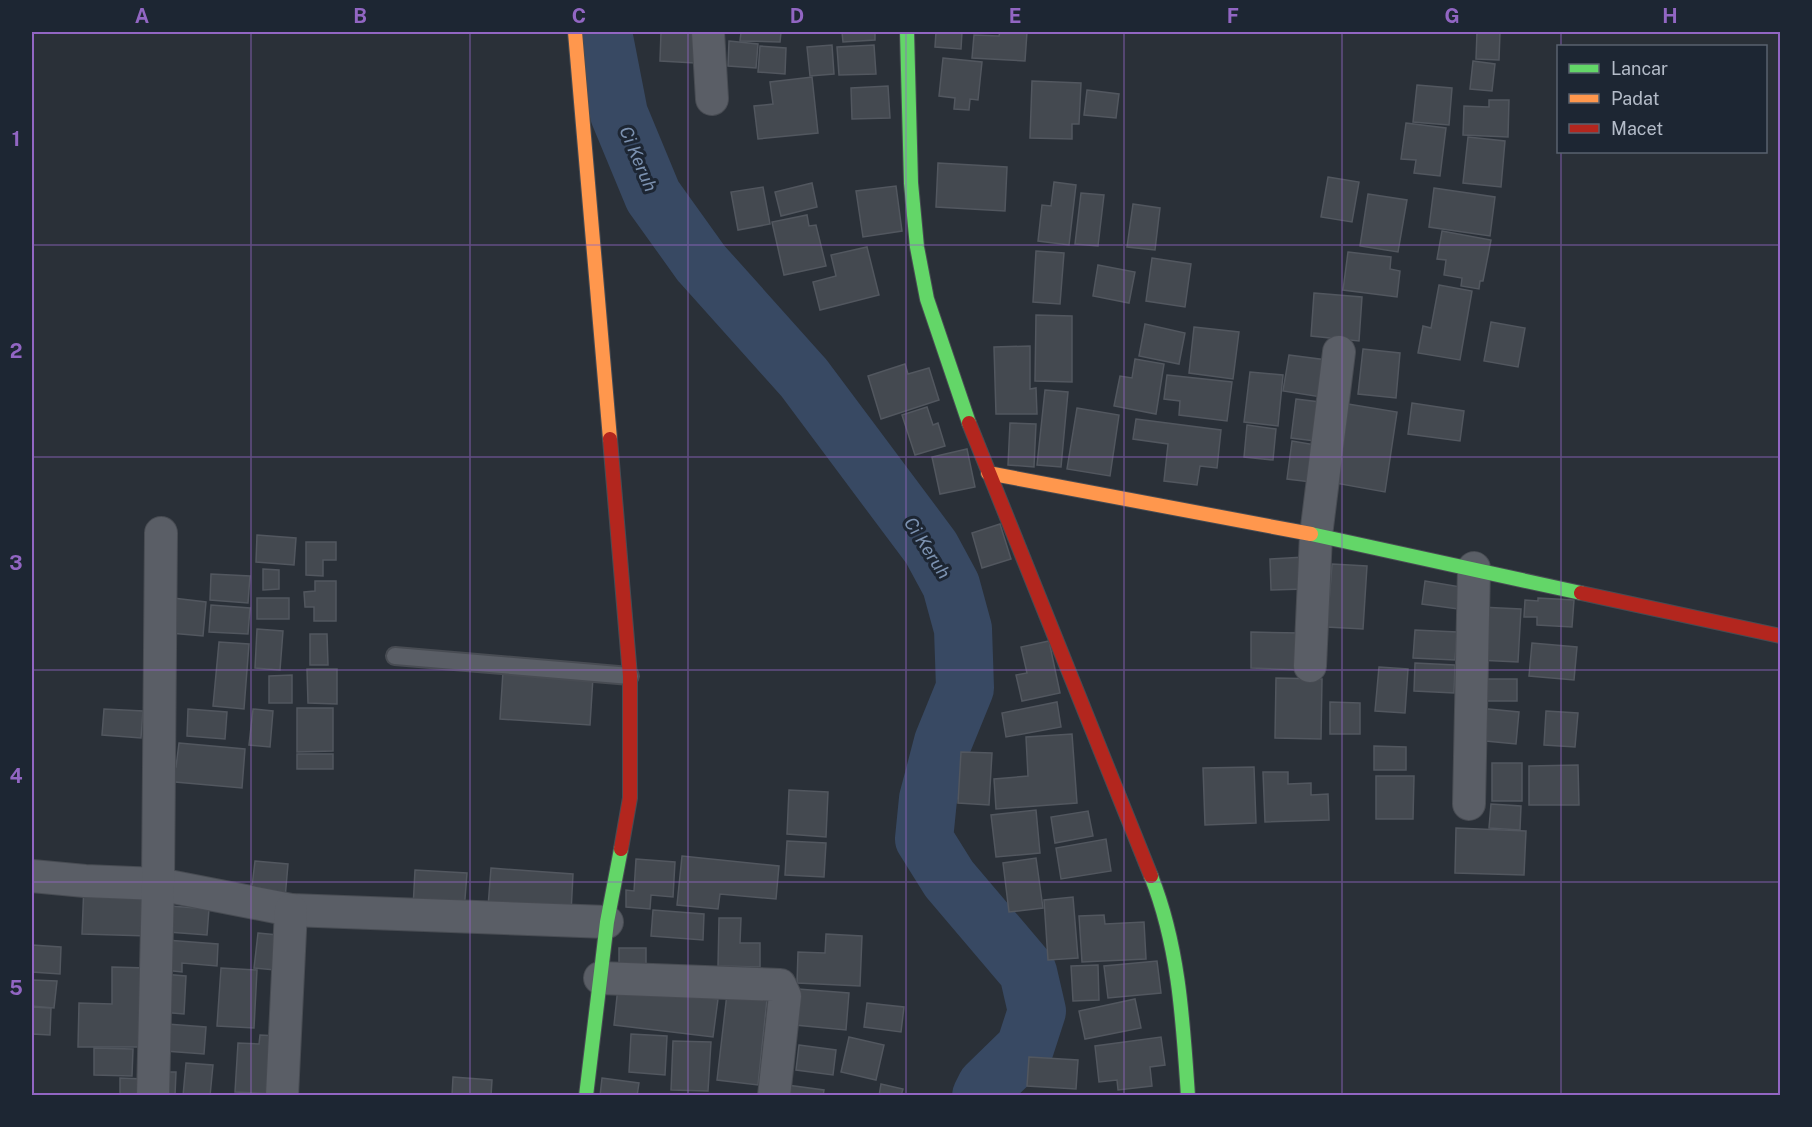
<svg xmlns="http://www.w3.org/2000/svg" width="1812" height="1127" viewBox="0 0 1812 1127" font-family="'Public Sans',sans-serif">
<rect width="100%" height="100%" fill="#2a3038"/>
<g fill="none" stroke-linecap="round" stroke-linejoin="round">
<path stroke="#384963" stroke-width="58" d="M603,32L619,114L653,196L701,263L804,378L931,548L951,585L963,629L965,688L943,742L928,799L924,839L949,879L1028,972L1037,1011L1025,1048L986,1086L981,1096"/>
</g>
<g fill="#444950" stroke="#52575f" stroke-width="1.5">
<path d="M661,32H696L695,63L660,61Z"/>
<path d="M741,32H781L780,42L740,41Z"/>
<path d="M842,32H875V40L843,42Z"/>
<path d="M936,32H962L961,49L935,47Z"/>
<path d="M1000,32H1027L1025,61L972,58L974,35L999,36Z"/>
<path d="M1477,32H1500L1499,60L1476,59Z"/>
<path d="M729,41L758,44L756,68L728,66Z"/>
<path d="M832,45L834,74L810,76L807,47Z"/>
<path d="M874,45L876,74L839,75L837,47Z"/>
<path d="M760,46L786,48L785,74L758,72Z"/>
<path d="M943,58L982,62L978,100L970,99L969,110L954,109L955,98L939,96Z"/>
<path d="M1473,61L1495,64L1492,91L1470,89Z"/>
<path d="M812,77L818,133L758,139L754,106L773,104L770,82Z"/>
<path d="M1032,81L1081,83L1079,124H1072V139L1030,138Z"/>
<path d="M1417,85L1452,88L1449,125L1413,122Z"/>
<path d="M888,86L890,118L852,119L851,88Z"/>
<path d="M1087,90L1119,94L1116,118L1084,115Z"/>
<path d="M1489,100H1509L1508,137L1463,135L1464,106L1489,107Z"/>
<path d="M1406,123L1446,128L1440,176L1414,173L1416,160L1401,159Z"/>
<path d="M1468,137L1505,141L1501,187L1463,183Z"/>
<path d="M938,163L1007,167L1005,211L936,207Z"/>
<path d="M1328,177L1359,182L1352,222L1321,217Z"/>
<path d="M1054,182L1076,185L1069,245L1038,241L1042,205L1051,206Z"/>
<path d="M812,183L817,207L781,216L775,192Z"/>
<path d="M896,186L902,231L863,237L856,191Z"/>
<path d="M763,187L770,224L738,230L731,192Z"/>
<path d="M1434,188L1495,197L1490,236L1429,227Z"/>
<path d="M1081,193L1104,195L1098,246L1075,244Z"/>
<path d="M1368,194L1407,200L1398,252L1360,246Z"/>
<path d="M1133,204L1160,208L1155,250L1127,247Z"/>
<path d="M807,215L809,226L816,225L826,266L784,275L772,222Z"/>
<path d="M1442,231L1491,240L1483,281H1480L1479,289L1461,286L1462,278L1444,275L1446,260L1437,259Z"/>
<path d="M867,247L879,295L820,310L813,282L836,276L831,255Z"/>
<path d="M1036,251L1064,253L1060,304L1033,302Z"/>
<path d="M1348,252L1391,257L1390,269L1400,271L1397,297L1343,290Z"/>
<path d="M1152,258L1191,264L1185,307L1146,301Z"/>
<path d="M1098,265L1135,272L1129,303L1093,296Z"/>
<path d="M1439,285L1472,291L1460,360L1418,353L1423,326L1431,328Z"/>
<path d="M1314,293L1362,297L1359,341L1311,336Z"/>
<path d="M1036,315L1072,316V382L1035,381Z"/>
<path d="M1491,322L1525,328L1518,367L1484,361Z"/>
<path d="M1145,324L1185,333L1179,364L1139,356Z"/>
<path d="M1194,327L1239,332L1233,379L1189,373Z"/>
<path d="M1030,346V389L1036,388L1037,414H996L994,347Z"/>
<path d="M1363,349L1400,353L1396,398L1358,394Z"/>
<path d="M1289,355L1327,360L1321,397L1283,391Z"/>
<path d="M1135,359L1164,364L1156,414L1114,406L1120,376L1132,378Z"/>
<path d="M905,364L908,374L929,368L939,400L881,419L868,376Z"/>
<path d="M1250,372L1283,375L1278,426L1244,422Z"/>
<path d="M1167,375L1232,382L1227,421L1179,415L1180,401L1164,399Z"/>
<path d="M1045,390L1068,392L1061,467L1037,465Z"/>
<path d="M1296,399L1320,402L1315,441L1291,438Z"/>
<path d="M1412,403L1464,411L1460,441L1408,434Z"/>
<path d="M1348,404L1397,412L1385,492L1335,483Z"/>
<path d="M927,407L933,425L938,423L945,446L915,455L902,415Z"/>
<path d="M1077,408L1119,415L1110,476L1067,469Z"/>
<path d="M1136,419L1221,430L1217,468L1200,466L1197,485L1164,481L1168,444L1133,439Z"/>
<path d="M1010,423L1036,424L1034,467L1008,465Z"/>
<path d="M1247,425L1276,429L1273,460L1244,457Z"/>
<path d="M1292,441L1316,445L1311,482L1287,479Z"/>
<path d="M967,449L975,487L940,494L932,457Z"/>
<path d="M1000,524L1011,559L982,568L972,533Z"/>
<path d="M257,535L296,538L294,565L256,562Z"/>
<path d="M306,542H336V560H323V576L306,575Z"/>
<path d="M1304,557L1305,589L1271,590L1270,559Z"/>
<path d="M1332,564L1367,566L1363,629L1327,627Z"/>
<path d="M263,569L279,570V589L263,590Z"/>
<path d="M211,574L250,576L248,603L210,600Z"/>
<path d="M315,581H336V621H314V607H305L304,592L315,591Z"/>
<path d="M1425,581L1461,587L1458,609L1422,604Z"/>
<path d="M173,598L206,602L203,636L170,633Z"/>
<rect x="257" y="598" width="32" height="21"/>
<path d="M1538,598L1574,600L1572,627L1537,625V617H1524L1525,600L1538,601Z"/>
<path d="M211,605L250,608L248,634L209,632Z"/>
<path d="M1480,607L1521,609L1518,662L1477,660Z"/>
<path d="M257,629L283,631L280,670L255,668Z"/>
<path d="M1415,630L1457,632L1455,660L1413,658Z"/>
<path d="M1251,632L1300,633V670L1251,668Z"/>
<path d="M310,634H327L328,665H310Z"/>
<path d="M1049,641L1060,693L1022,701L1016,675L1027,673L1021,647Z"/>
<path d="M219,642L249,644L244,709L213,706Z"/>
<path d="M1532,643L1577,647L1574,680L1529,676Z"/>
<path d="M1415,663L1455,665L1454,693L1414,691Z"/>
<path d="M1379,667L1408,669L1405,713L1375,711Z"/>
<path d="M307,669H337V704L308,703Z"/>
<path d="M503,671L593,677L590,725L500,719Z"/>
<path d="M292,675V703H269V676Z"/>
<path d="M1276,678L1322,679L1321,739L1275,738Z"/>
<rect x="1480" y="679" width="37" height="22"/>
<path d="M1057,702L1061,727L1006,737L1002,713Z"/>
<path d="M1330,702L1360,703V734H1330Z"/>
<path d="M297,708H333V751L297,752Z"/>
<path d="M1478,708L1519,712L1516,744L1475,740Z"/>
<path d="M104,709L143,711L141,738L102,735Z"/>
<path d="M188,709L227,712L225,739L187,736Z"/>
<path d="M253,709L273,711L270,747L249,745Z"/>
<path d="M1546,711L1578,713L1575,747L1544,745Z"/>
<path d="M1072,734L1077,803L996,809L994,779L1028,776L1026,737Z"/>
<path d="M179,743L245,749L242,788L164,781L165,766L176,767Z"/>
<path d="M1374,746L1406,747V770H1374Z"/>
<path d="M961,752L992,753L989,805L958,803Z"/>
<rect x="297" y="754" width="36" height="15"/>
<rect x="1492" y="763" width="30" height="38"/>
<path d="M1578,765L1579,805H1529V766Z"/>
<path d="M1254,767L1256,823L1205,825L1203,768Z"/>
<path d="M1263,772H1288V784L1311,783V795L1328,794L1329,820L1265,822Z"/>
<path d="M1376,776H1414L1413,819H1376Z"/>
<path d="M789,790L828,792L826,837L787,834Z"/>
<path d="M1491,804L1521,806L1520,830L1489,828Z"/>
<path d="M1036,810L1040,853L996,857L991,815Z"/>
<path d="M1088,811L1093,836L1055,843L1051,817Z"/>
<path d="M1456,828L1526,831L1524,875L1455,873Z"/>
<path d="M1106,839L1111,871L1061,879L1056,848Z"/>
<path d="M787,841L826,843L824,877L785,875Z"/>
<path d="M682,856L779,866L776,899L720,894L718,909L677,905Z"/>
<path d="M1036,858L1043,908L1009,912L1003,863Z"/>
<path d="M636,859L675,862L673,897L651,895L650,909L626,907V890L634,891Z"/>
<path d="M255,861L288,864L285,899L251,895Z"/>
<path d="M491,868L573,874L571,913L488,907Z"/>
<path d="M415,870L467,873L464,912L413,908Z"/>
<path d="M84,884L150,886L148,936L82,934Z"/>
<path d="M1073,897L1078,958L1048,960L1044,900Z"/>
<path d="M170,906L209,909L207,935L168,932Z"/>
<path d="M653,910L704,914L703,940L651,936Z"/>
<path d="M1104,915L1105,924L1144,922L1146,959L1082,962L1079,916Z"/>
<path d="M719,918H741L740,943H760V967L718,966Z"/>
<path d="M258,933L278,935L275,970L254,968Z"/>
<path d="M826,934L862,936L860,986L797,983L798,952L825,953Z"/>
<path d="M166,940L218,944L217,966L182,963V972L164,970Z"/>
<path d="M32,945L61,947L60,974L32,972Z"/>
<rect x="619" y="948" width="27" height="25"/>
<path d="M1157,961L1161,993L1108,998L1104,966Z"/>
<path d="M1098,965L1099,1000L1073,1001L1071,966Z"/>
<path d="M112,967L148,968L147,1047H78L79,1003L112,1004Z"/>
<path d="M221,968L257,970L254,1028L217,1026Z"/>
<path d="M162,974L186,976L184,1014L160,1012Z"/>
<path d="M32,980L57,981L54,1008L32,1006Z"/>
<path d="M728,985L768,990L758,1085L717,1080Z"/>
<path d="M618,987L718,999L713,1037L614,1025Z"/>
<path d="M798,989L849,993L846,1030L795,1025Z"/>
<path d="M1135,999L1141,1028L1085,1039L1079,1011Z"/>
<path d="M867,1003L904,1007L901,1032L864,1027Z"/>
<path d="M32,1007L51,1008L50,1035L32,1034Z"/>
<path d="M167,1024L206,1027L204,1054L165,1051Z"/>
<path d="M631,1034L667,1036L665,1075L629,1072Z"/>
<path d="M260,1035L277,1036L274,1094L235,1092L238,1043L259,1044Z"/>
<path d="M849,1037L884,1045L876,1080L841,1072Z"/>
<path d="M1161,1037L1165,1065L1150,1067L1152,1086L1118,1090L1117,1080L1099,1082L1095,1046Z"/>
<path d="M673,1041L711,1042L708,1091L671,1090Z"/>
<path d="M799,1045L836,1050L833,1075L796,1070Z"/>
<path d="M94,1048L133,1049L132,1076L94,1075Z"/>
<path d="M1029,1057L1078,1060L1076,1089L1027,1086Z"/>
<path d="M186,1063L213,1065L210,1096H183Z"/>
<path d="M156,1072H176L175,1096L156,1095Z"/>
<path d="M453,1077L492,1080L491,1096H452Z"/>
<path d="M120,1078L143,1079L142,1096H120Z"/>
<path d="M602,1078L639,1083L637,1096H600Z"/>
<path d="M881,1084L903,1089L901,1096H879Z"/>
<path d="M787,1085L824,1090L823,1096H785Z"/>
</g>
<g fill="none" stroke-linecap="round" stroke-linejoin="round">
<g stroke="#484c53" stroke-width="20">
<path id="lane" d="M395,656L630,676"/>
</g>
<g stroke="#484c53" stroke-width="34">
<g id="street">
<path d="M708,32L712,99"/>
<path d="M1310,666L1316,535L1339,352"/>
<path d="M1469,804L1474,568"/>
<path d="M32,876L85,881L158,884L291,910L607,922"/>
<path d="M600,978L780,985L785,996L774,1096"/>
<path d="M153,1096L158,884L161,533"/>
<path d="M282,1096L291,910"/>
</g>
</g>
<g stroke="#484c53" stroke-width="16">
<g id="fast">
<path d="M907,32L911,183L917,247L927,299L969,423"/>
<path d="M1311,534L1581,593"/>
<path d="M1151,876C1179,946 1183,1022 1188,1096"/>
<path d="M586,1096L607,922L621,849"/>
</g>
</g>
<g stroke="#484c53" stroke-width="16">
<g id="slow">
<path d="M575,32L610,439"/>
<path d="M988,473L1311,534"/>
</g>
</g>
<g stroke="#484c53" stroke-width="16">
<g id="jam">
<path d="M969,423L1151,876"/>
<path d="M610,439L630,676V798L621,849"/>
<path d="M1581,593L1780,636"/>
</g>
</g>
<use href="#lane" stroke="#5a5e66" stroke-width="16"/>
<use href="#street" stroke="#5a5e66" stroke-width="32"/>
<use href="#fast" stroke="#63d668" stroke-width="14"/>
<use href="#slow" stroke="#ff974d" stroke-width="14"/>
<use href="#jam" stroke="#b3261e" stroke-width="14"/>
</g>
<path fill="none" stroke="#9266c3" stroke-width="1.5" stroke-opacity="0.55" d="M251,32V1096M470,32V1096M688,32V1096M906,32V1096M1124,32V1096M1342,32V1096M1561,32V46M1561,152V1096M32,245H1780M32,457H1780M32,670H1780M32,882H1780"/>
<g text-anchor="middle" stroke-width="6" stroke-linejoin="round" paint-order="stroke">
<g font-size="18" font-style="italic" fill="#7c92b1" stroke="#1d2633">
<text transform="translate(638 159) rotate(67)" y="6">Ci Keruh</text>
<text transform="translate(927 548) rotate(57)" y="6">Ci Keruh</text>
</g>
</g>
<rect width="1812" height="1127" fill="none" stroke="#1d2633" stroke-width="66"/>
<rect x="1557" y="45" width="210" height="108" fill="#1d2633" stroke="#59626f" stroke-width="1.5"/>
<rect x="1569" y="64" width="30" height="9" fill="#63d668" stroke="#59626f" stroke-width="1.5"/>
<text x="1611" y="75" font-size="18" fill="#b4bcc9">Lancar</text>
<rect x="1569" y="94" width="30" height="9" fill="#ff974d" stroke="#59626f" stroke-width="1.5"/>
<text x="1611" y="105" font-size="18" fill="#b4bcc9">Padat</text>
<rect x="1569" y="124" width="30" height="9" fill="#b3261e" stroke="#59626f" stroke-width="1.5"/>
<text x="1611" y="135" font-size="18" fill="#b4bcc9">Macet</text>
<rect x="33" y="33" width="1746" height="1061" fill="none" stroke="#9266c3" stroke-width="2"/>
<g font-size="20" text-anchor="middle" font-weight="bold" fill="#9266c3">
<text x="142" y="23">A</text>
<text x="360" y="23">B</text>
<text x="579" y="23">C</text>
<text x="797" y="23">D</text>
<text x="1015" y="23">E</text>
<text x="1233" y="23">F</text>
<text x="1452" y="23">G</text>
<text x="1670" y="23">H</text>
<text x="16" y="146">1</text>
<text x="16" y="358">2</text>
<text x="16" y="570">3</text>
<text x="16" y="783">4</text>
<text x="16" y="995">5</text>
</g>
</svg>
